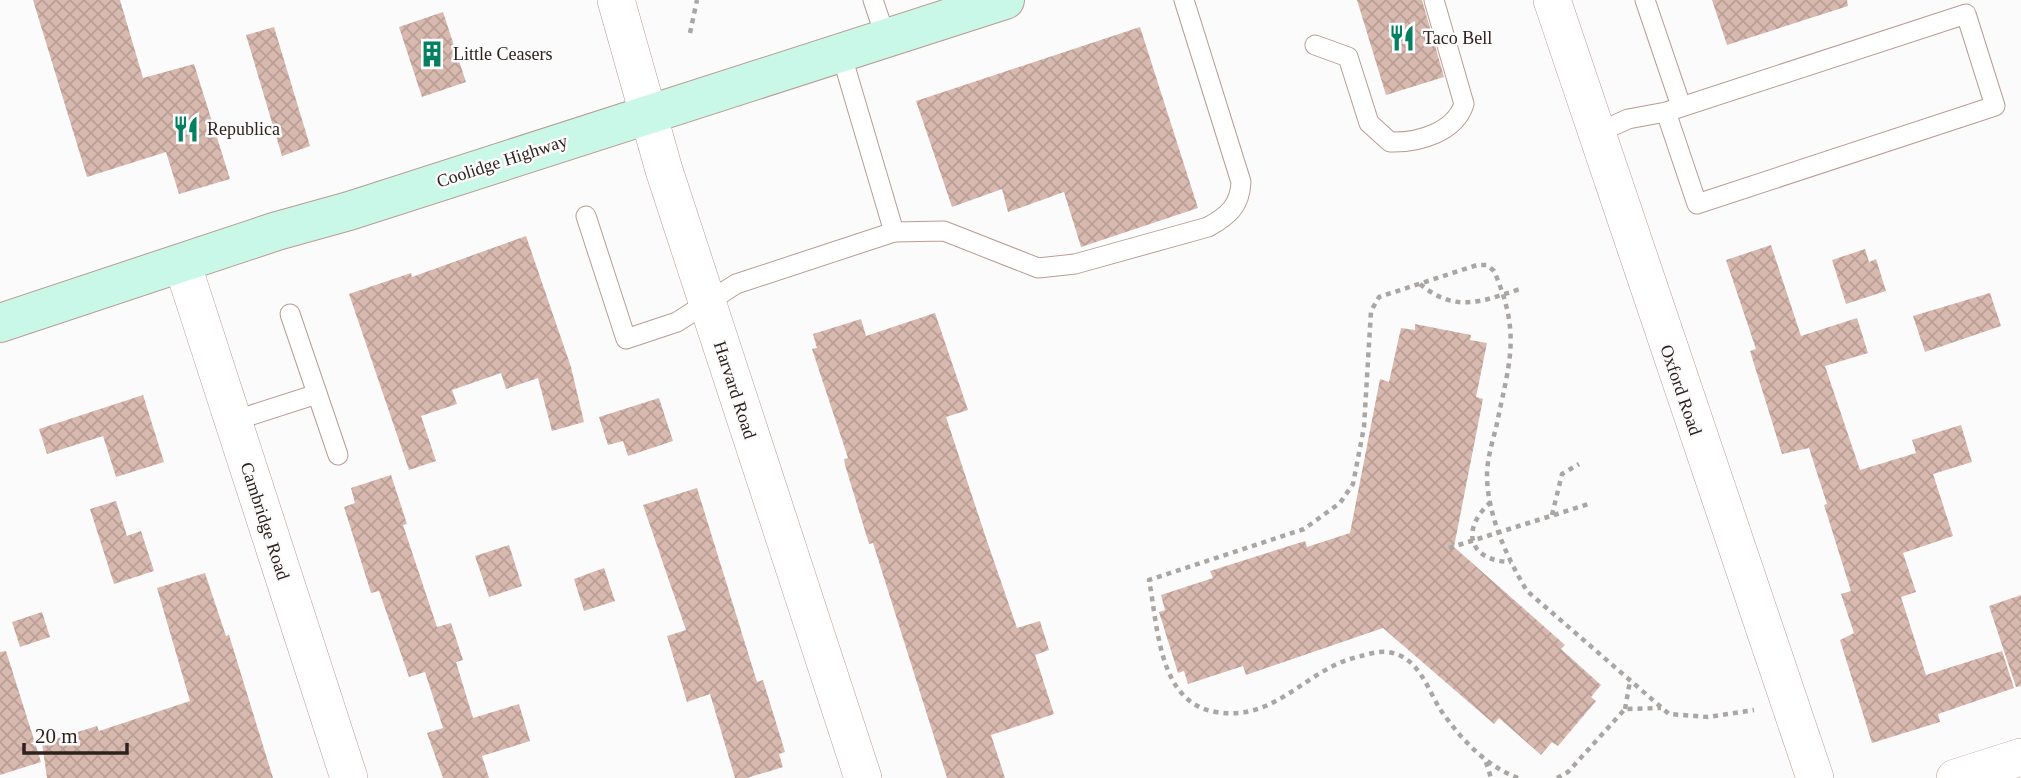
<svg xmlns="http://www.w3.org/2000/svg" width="2021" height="778" viewBox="0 0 2021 778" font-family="'Times New Roman',serif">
<defs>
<pattern id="building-cross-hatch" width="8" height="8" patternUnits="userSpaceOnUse" patternTransform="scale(1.75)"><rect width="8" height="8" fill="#d8b9b0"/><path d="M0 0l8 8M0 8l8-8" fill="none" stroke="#ba9f97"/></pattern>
</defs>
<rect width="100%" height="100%" fill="#fbfbfb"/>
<g fill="url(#building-cross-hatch)">
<path d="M33,0H120L143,78L194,64L230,179L179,194L166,152L87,177Z"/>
<path d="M1357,0H1422L1444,77L1386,95Z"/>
<path d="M1712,0H1847L1848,6L1727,45Z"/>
<path d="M443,12L466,82L422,97L399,27Z"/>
<path d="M274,27L310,146L282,156L246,35Z"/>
<path d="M1140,27L1198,208L1081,247L1064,192L1008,212L1002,189L952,207L916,101Z"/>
<path d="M526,236L571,367L584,422L552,431L538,378L506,389L501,373L452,390L457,404L421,416L436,461L409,470L349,294L411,273L412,277Z"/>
<path d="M1771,245L1801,336L1857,318L1868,353L1825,366L1860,470L1916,453L1912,440L1961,425L1972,462L1933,474L1953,536L1903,553L1916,592L1901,597L1926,675L2002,651L2014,688L1938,714L1940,722L1872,743L1840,640L1854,633L1841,594L1851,591L1824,505L1827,504L1809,448L1782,454L1750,351L1756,349L1726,260Z"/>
<path d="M1865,249L1869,262L1876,259L1886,291L1846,304L1832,260Z"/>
<path d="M1990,293L2001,326L1925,352L1913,316Z"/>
<path d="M935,313L968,410L946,417L986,538L1017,628L1040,621L1049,650L1035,655L1054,714L991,735L1005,778H947L873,543L869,544L845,465L844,459L848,458L812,349L817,348L813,334L861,319L866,336Z"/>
<path d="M1415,324L1471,335L1470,340L1487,343L1476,397L1483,399L1454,547L1565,645L1561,649L1601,685L1591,697L1596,701L1558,746L1552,742L1541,755L1499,718L1494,724L1383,628L1246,675L1243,666L1188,684L1184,671L1178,673L1159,612L1165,610L1161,595L1213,578L1210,571L1305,541L1307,547L1350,533L1380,379L1389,382L1401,328L1415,330Z"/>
<path d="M143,395L164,462L116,477L103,436L47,454L39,429Z"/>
<path d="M659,398L673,441L628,456L623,441L608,445L599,417Z"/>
<path d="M391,475L407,524L403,525L437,627L451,623L463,660L456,662L473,718L519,704L530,741L482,756L489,778H443L427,733L443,728L425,672L409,677L379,591L371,593L344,507L355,503L351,488Z"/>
<path d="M697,488L757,682L763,680L785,752L779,754L783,767L747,778H735L710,694L687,702L667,636L686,630L643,505Z"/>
<path d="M116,501L127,536L141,531L154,571L114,584L90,509Z"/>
<path d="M509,545L522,586L489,597L475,556Z"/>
<path d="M604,568L615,601L584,611L574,579Z"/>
<path d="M205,573L226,636L229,635L273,778H47L42,743L97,726L99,731L190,701L157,588Z"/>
<path d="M2021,595V686L2016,687L1989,606Z"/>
<path d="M42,612L50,637L20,647L12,622Z"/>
<path d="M6,651L41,762L0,775V652Z"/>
</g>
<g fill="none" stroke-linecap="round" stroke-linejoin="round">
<g stroke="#ba9c93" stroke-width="21">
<g id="service">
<path d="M873,0L886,38"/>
<path d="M1645,0L1681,106"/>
<path d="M1315,45L1348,57L1369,123L1390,142C1419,143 1455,132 1464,104L1434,0"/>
<path d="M1595,134L1628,119L1666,112L1966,14L1995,106L1697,204L1666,112"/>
<path d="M586,216L626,339L677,322L736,284L894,232L841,53"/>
<path d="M894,232L944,231L1038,268L1075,264L1208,227C1228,216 1240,206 1241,182L1184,0"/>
<path d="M290,314L338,455"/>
<path d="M233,421L317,394"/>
</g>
</g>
<g stroke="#ba9c93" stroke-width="38">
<g id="minor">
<path d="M616,0L664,170L863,778"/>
<path d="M1552,0L1815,778"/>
<path d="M182,263L349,778"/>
<path d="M1955,778L2021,757"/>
</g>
</g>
<g stroke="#ba9c93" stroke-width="40">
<path id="secondary" d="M0,323L277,231L349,211L1005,0"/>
</g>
<g stroke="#aaa6a4" stroke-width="4.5" stroke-dasharray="5 5" stroke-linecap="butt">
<path d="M690,33L697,0"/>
<path d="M1420,284C1455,313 1480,302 1520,289"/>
<path d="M1491,502C1460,529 1468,561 1511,562"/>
<path d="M1552,515L1562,474L1579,464"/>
<path d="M1449,548L1592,503"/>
<path d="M1625,709L1630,681"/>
<path d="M1486,762L1491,778"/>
<path d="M1518,778C1486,766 1462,740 1442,712C1427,690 1420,656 1387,652C1379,651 1368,654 1361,656C1305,668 1278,722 1216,712C1158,703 1158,626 1149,580L1304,529L1340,503L1353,484L1364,427L1371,311L1379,297L1477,265H1487L1494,271C1522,335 1509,363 1496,428C1492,443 1487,460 1487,475C1487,514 1507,558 1527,591L1669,714L1708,717L1754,710"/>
<path d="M1557,778L1568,772L1625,709L1661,708"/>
</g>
<use href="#service" stroke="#fff" stroke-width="19"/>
<use href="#minor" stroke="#fff" stroke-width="37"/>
<use href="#secondary" stroke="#c9f7e8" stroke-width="38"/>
</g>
<defs>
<g id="restaurant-bare" transform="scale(2.1)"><path d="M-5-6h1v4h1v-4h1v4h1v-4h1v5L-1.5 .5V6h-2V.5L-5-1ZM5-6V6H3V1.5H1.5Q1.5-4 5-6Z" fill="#048060" stroke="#fbfbfb" stroke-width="2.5" paint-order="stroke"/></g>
<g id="building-bare" transform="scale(2.1)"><path d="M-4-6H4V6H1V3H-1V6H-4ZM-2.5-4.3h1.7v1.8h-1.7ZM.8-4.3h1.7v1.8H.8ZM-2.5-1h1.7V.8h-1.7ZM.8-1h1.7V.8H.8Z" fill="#048060" stroke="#fbfbfb" stroke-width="2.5" paint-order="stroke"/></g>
</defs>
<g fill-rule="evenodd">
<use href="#restaurant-bare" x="1402" y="38"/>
<use href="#building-bare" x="432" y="54"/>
<use href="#restaurant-bare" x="186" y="129"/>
</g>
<g text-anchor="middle" stroke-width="5" stroke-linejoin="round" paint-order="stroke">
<g font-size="18" fill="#2e221f" stroke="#fbfbfb" text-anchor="start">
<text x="1423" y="44">Taco Bell</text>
<text x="453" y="60">Little Ceasers</text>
<text x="207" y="135">Republica</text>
</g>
<g font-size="18" fill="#2e221f" stroke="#fbfbfb">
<text transform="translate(502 161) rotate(-18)" y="6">Coolidge Highway</text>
<text transform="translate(735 390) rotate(72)" y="6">Harvard Road</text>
<text transform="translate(1681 390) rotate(71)" y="6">Oxford Road</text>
<text transform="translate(265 521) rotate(72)" y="6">Cambridge Road</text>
</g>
</g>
<path d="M24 743v10h103v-10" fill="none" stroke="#2e221f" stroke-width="3.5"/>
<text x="35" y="743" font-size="21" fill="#2e221f" stroke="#fbfbfb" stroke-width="5" paint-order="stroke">20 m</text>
</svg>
